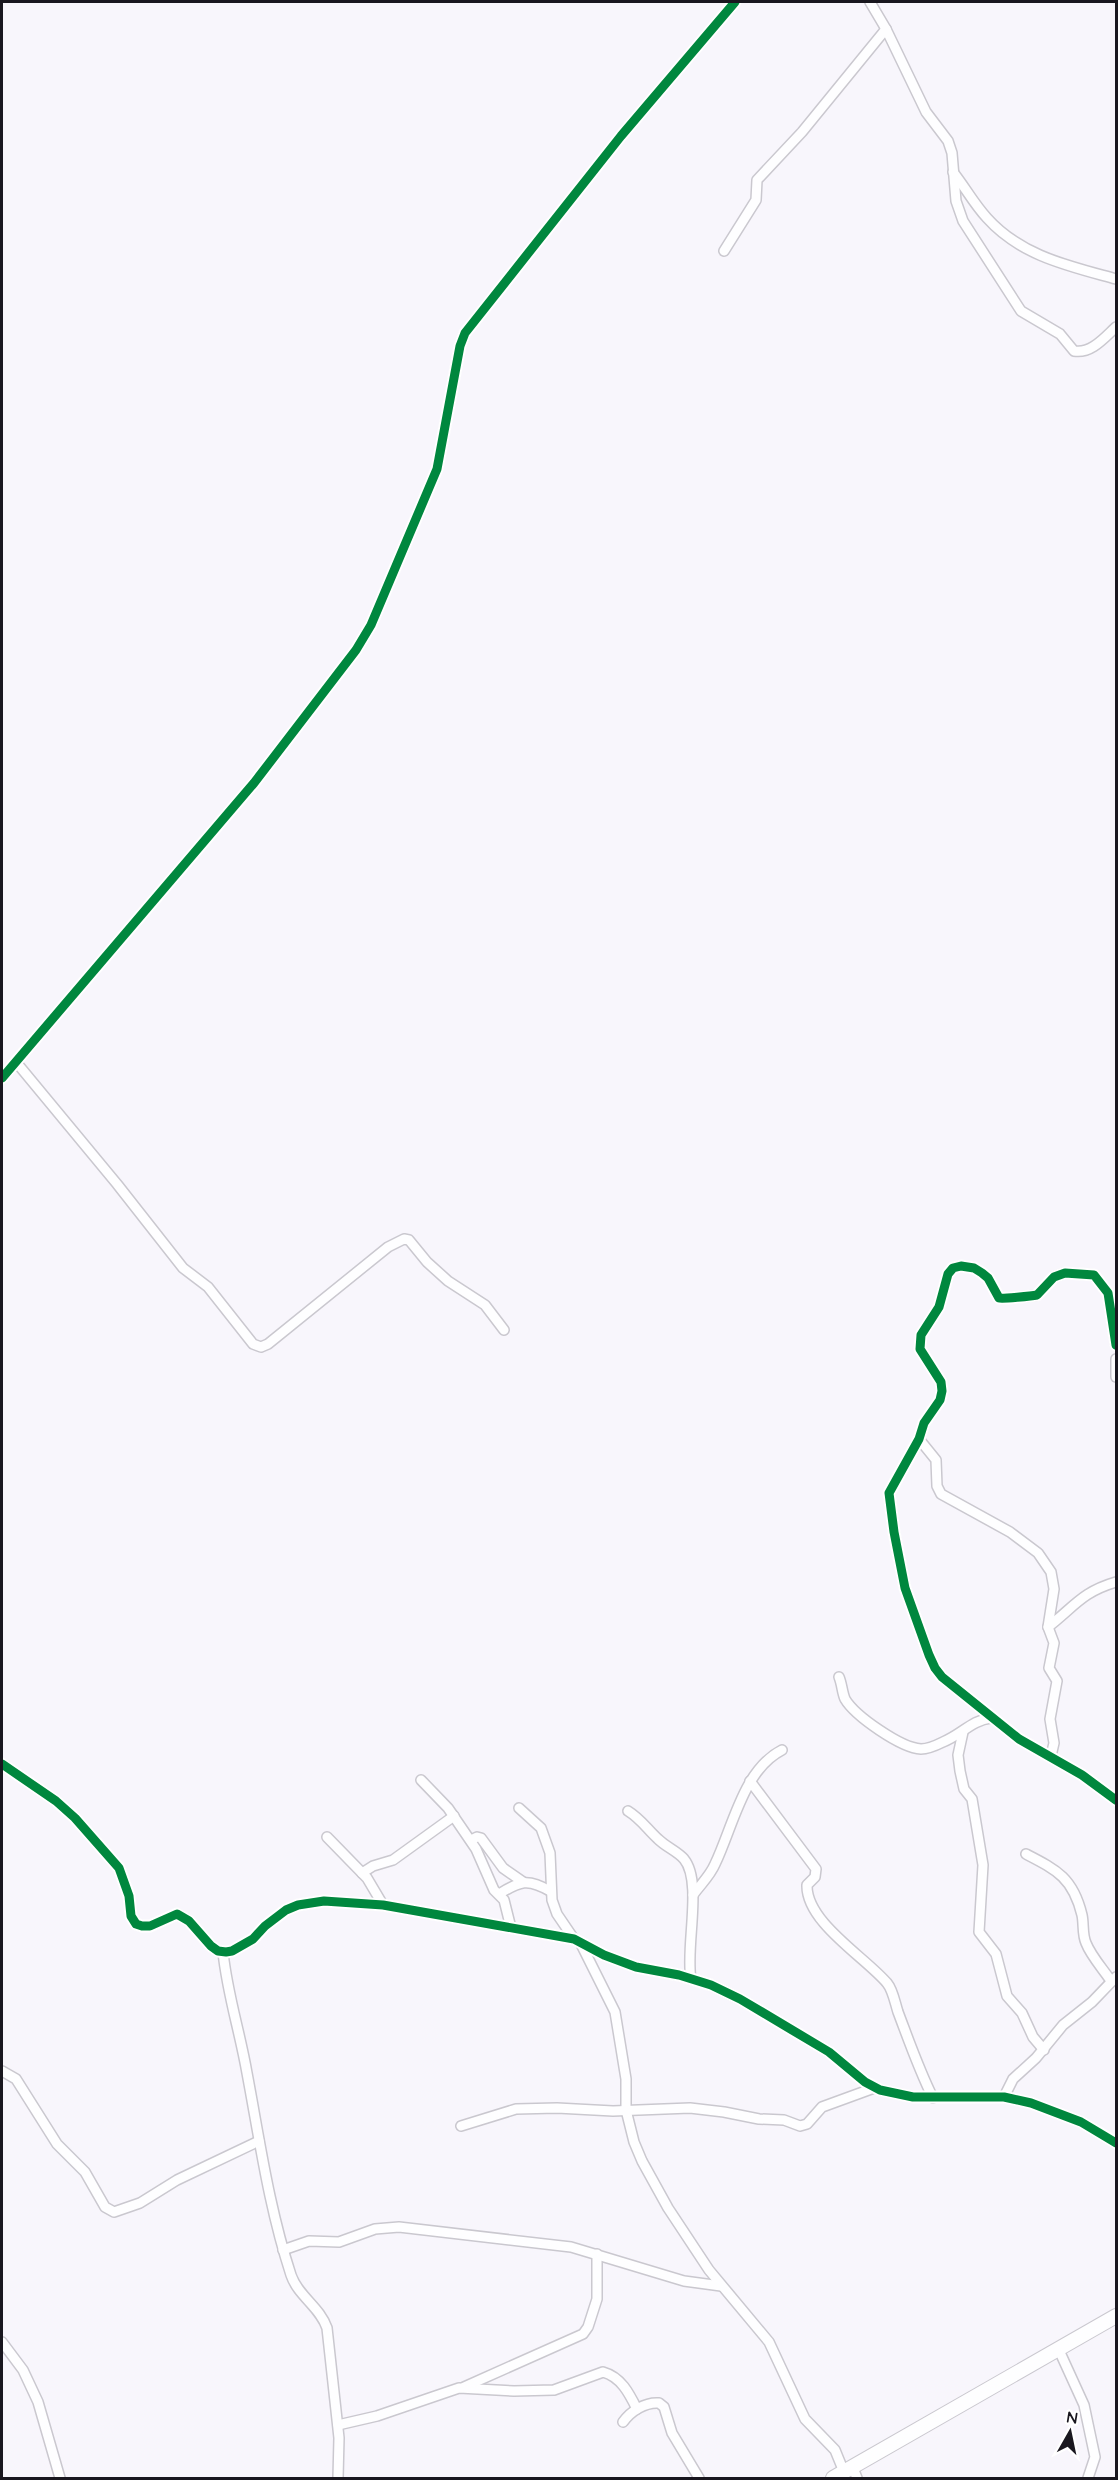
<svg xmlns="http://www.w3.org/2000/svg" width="1118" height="2480" viewBox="0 0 1118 2480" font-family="Quicksand,sans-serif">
<rect width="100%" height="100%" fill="#f8f6fc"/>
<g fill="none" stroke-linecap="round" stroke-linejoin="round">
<g stroke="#cac8cf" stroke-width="12">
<g id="street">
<path d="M870,2L886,29L926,112L948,141L952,153L956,201L963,221L1021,311L1060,334L1074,351C1091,354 1104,338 1116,327"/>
<path d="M953,172C965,187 974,204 987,218C1021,256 1069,266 1116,279"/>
<path d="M724,251L756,200L757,180L802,132L886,29"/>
<path d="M16,1062L117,1184L183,1268L208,1287L253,1344L261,1347L268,1344L388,1247L404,1239L409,1240L427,1262L448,1281L485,1305L504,1330"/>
<path d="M2,1078L254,783L356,650L371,625L437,469L460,346L465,333L621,136L735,2"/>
<path d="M1116,1345L1108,1293L1094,1275L1065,1273L1054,1277L1037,1295C1032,1296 1002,1299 999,1298L988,1278L982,1273L974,1268L961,1266L953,1268L948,1274L939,1307L921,1335L920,1349L941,1382L942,1391L940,1400L924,1423L919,1439L889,1493L894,1532L905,1588L929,1655L935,1668L942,1677L1019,1739L1082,1775L1116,1800"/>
<path d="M1116,1359V1377"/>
<path d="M919,1439L936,1460L937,1486L941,1494L1010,1532L1038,1553L1051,1572L1054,1589L1048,1627L1054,1643L1049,1668L1057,1681L1050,1719L1054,1743L1051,1756"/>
<path d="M1048,1627C1075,1606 1082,1592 1116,1582"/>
<path d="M839,1677C842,1684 842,1692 845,1699C855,1716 901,1748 921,1749C928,1749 937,1745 943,1742C961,1735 972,1720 991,1718"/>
<path d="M963,1732L958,1755L960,1771L964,1789L972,1799L983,1865L979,1932L996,1954L1007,1996L1022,2013L1033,2037L1044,2050"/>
<path d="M2,1764L56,1801L75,1818L119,1868L129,1896L131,1916L136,1924L142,1926H150L177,1914L189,1921L211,1946L218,1951L226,1952L232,1951L253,1939L265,1926L286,1910L298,1905L324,1901L383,1905L574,1939L604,1955L636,1967L679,1975L711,1985L740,1999L829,2052L865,2082L880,2090L913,2097H1004L1031,2103L1081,2122L1116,2143"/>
<path d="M421,1780L448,1808L476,1849L494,1890L504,1900L511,1928"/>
<path d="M750,1781L816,1869L815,1877L807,1885C806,1922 865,1957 887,1983C893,1990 895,2003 898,2012C909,2041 919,2070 933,2098"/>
<path d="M519,1808L541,1828L550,1853L552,1900L557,1914L574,1939"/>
<path d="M628,1811C641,1819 647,1829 658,1839C666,1847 677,1851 684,1859C703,1882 685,1948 691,1979"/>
<path d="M327,1837L367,1878L383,1905"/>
<path d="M471,1840L477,1837L481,1838L503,1868L523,1882"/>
<path d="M1026,1854C1057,1870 1073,1878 1082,1915C1084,1924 1082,1934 1086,1943C1091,1956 1103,1969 1111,1981"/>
<path d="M362,1873L373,1866L393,1860L454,1816"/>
<path d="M499,1894C520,1881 528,1878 550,1891"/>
<path d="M693,1895C700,1885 710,1876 715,1864C733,1827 743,1770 782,1750"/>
<path d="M581,1944L615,2012L626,2079V2110L634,2142L642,2161L668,2208L709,2270L769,2342L805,2419L835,2450L844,2472"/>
<path d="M223,1952C227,1993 240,2032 247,2073C260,2142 269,2208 291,2275C298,2296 320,2307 327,2328L339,2438L338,2478"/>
<path d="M2,2071L16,2079L57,2144L85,2172L105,2207L114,2212L140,2203L177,2180L259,2141"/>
<path d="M1004,2097L1013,2079L1036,2058L1063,2025L1092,2002L1116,1977"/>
<path d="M461,2126L516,2109L557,2108L613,2111L690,2108L724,2112L759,2119L784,2120L800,2126L807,2124L822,2107L874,2088"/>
<path d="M283,2250L309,2241L339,2242L375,2229L399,2227L571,2247L684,2281L721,2286"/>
<path d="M2,2342L23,2370L38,2402L60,2478"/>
<path d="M1058,2348L1084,2405L1095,2457L1088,2478"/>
<path d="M464,2387L583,2334L588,2327L597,2299V2254"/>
<path d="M623,2422C631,2411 645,2402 659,2403L664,2407L672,2433L699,2478"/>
<path d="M338,2425L377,2416L459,2388L514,2391L554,2390L603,2372C621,2377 629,2393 637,2409"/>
<path d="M853,2468L857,2478"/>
</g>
</g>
<g stroke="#cac8cf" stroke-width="16">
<path id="secondary" d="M833,2478L1116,2316"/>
</g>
<use href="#street" stroke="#fefeff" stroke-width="9"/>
<use href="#secondary" stroke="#fefeff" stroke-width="14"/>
<g stroke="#fff" stroke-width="13">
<g id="cycleway">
<path d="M2,1078L254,783L356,650L371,625L437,469L460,346L465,333L621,136L735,2"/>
<path d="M1116,1345L1108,1293L1094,1275L1065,1273L1054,1277L1037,1295C1032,1296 1002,1299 999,1298L988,1278L982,1273L974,1268L961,1266L953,1268L948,1274L939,1307L921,1335L920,1349L941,1382L942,1391L940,1400L924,1423L919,1439L889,1493L894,1532L905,1588L929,1655L935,1668L942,1677L1019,1739L1082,1775L1116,1800"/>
<path d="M2,1764L56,1801L75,1818L119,1868L129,1896L131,1916L136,1924L142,1926H150L177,1914L189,1921L211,1946L218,1951L226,1952L232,1951L253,1939L265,1926L286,1910L298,1905L324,1901L383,1905L574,1939L604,1955L636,1967L679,1975L711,1985L740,1999L829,2052L865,2082L880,2090L913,2097H1004L1031,2103L1081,2122L1116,2143"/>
</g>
</g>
<use href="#cycleway" stroke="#00873e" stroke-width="9"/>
</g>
<rect width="1118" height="2480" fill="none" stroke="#19171f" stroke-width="6"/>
<g transform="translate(1070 2432) rotate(9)" stroke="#ffffff" stroke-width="4.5" paint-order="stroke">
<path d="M0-4.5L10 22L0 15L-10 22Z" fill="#19171f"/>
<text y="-9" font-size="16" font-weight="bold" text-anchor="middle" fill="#19171f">N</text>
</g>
</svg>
